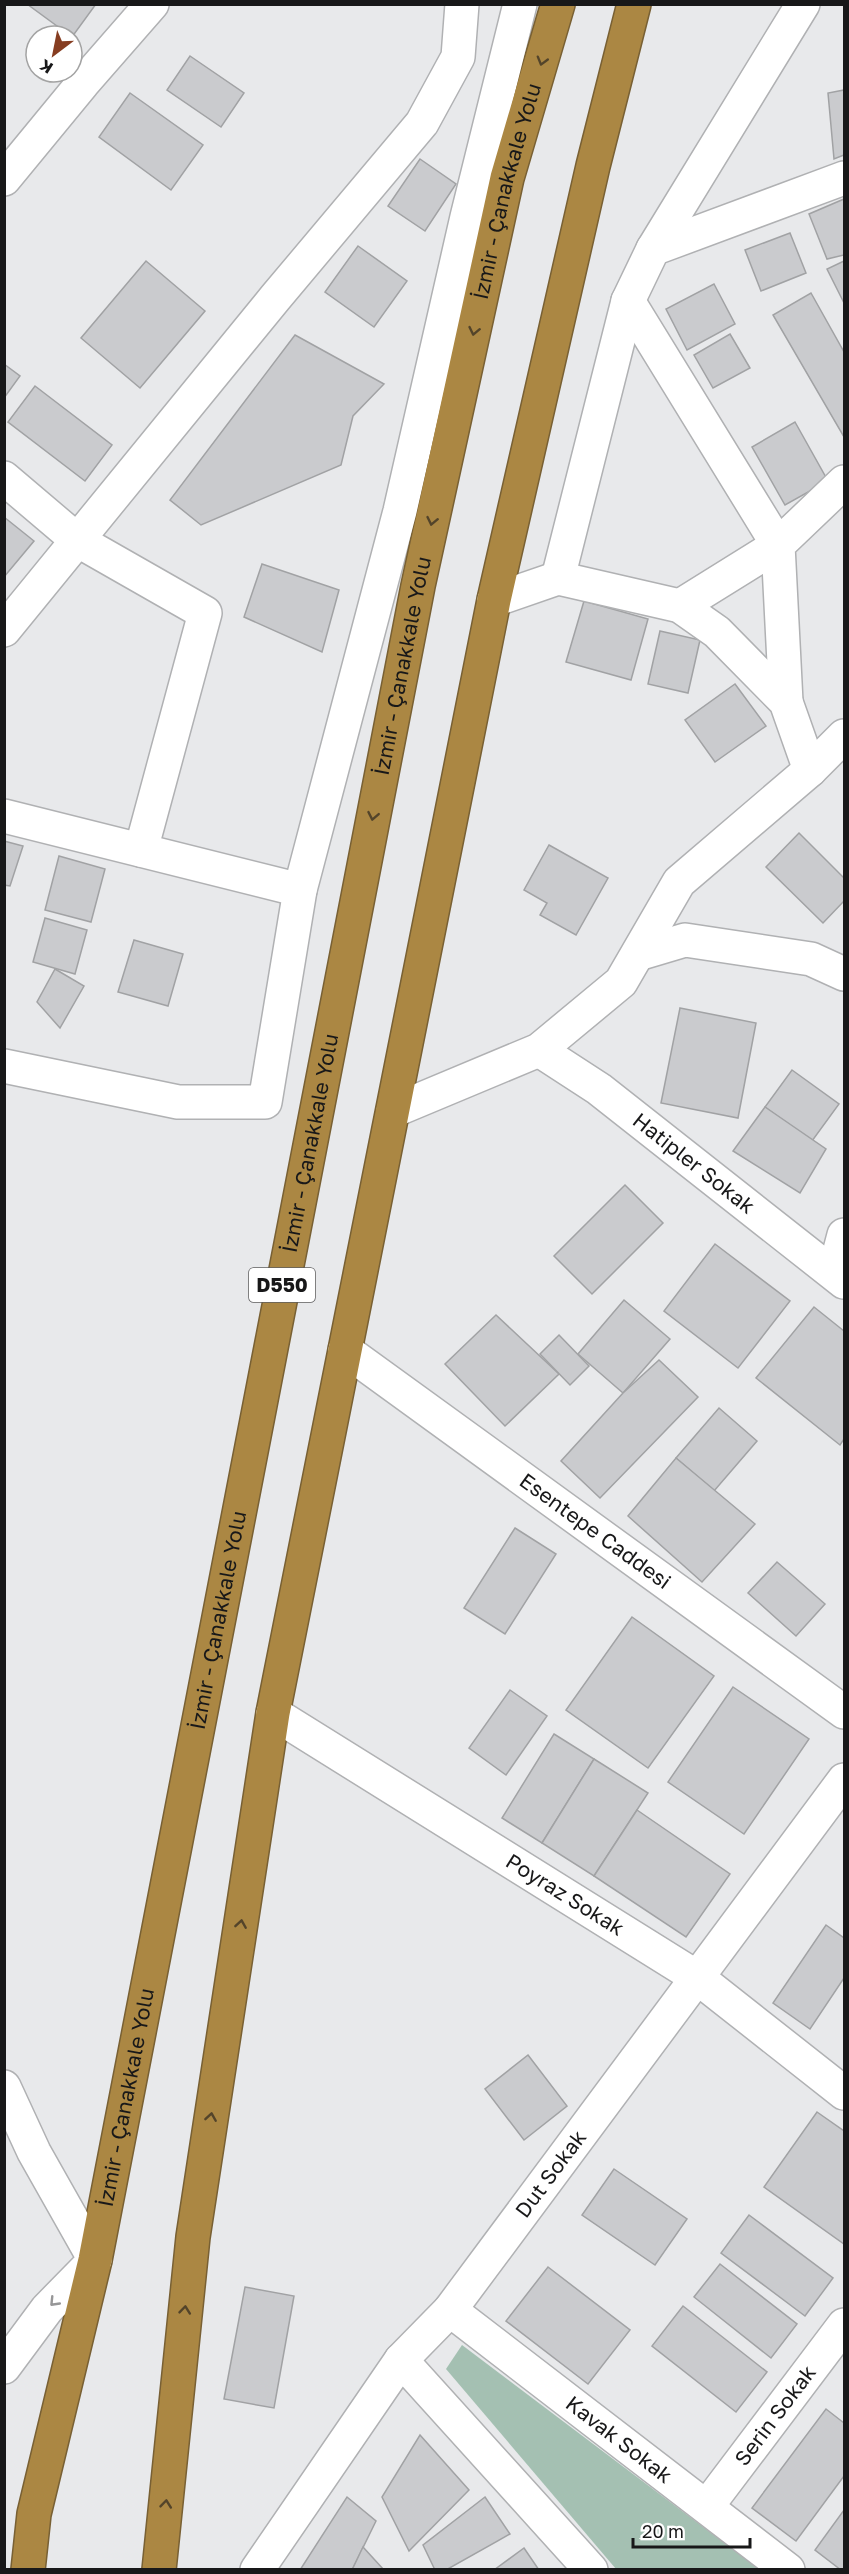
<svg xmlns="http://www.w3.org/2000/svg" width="849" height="2574" viewBox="0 0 849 2574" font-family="'Golos Text',sans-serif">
<rect width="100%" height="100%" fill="#e8e9eb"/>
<path fill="#a4c0b2" d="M462,2345L759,2569H616L446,2369Z"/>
<g fill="#cacbce" stroke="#a1a2a4" stroke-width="1.5">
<path d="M27,4H96L72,37Z"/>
<path d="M190,56L244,93L221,127L167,90Z"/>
<path d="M844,90V155L834,159L828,93Z"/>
<path d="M130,93L203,145L171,190L99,137Z"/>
<path d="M420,159L456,184L425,231L388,206Z"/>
<path d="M844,199V255L827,259L809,214Z"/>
<path d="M790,233L806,273L761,291L745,250Z"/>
<path d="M358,246L407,281L374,327L325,292Z"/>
<path d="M146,261L205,311L140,388L81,338Z"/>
<path d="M844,261V303L827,269Z"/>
<path d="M714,284L735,324L687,350L666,309Z"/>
<path d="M811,293L844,352V437L773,315Z"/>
<path d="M730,334L750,368L713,388L694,355Z"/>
<path d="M295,335L384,384L353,416L341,465L201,525L170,500Z"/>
<path d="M4,364L20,376L4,398Z"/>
<path d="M35,386L112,445L85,481L8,422Z"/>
<path d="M795,422L828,481L785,505L752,447Z"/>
<path d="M4,517L34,541L4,577Z"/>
<path d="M262,564L339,590L322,652L244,617Z"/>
<path d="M584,601L648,619L631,680L566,662Z"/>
<path d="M660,631L700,640L688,693L648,684Z"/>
<path d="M735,684L766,726L715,762L685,720Z"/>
<path d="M799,833L844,878V901L823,923L766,867Z"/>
<path d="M4,841L23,846L10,886L4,885Z"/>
<path d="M549,845L608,878L576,935L540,915L547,903L524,890Z"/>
<path d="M59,856L105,869L91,922L45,910Z"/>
<path d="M45,918L87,930L75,974L33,962Z"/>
<path d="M134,940L183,954L168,1006L118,992Z"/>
<path d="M55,969L84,986L60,1028L37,1002Z"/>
<path d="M680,1008L756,1023L738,1118L661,1103Z"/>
<path d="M792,1070L839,1104L812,1141L765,1107Z"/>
<path d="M765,1107L826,1149L800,1193L733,1151Z"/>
<path d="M625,1185L663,1223L592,1294L554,1256Z"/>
<path d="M715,1244L790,1301L738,1368L664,1311Z"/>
<path d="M624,1300L670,1339L623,1393L578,1354Z"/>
<path d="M814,1307L844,1331V1439L840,1445L756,1378Z"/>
<path d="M496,1315L559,1374L505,1426L445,1364Z"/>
<path d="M559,1335L589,1366L570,1385L540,1354Z"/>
<path d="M659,1360L698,1397L600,1498L561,1461L623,1393Z"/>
<path d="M719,1408L757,1441L714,1491L676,1458Z"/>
<path d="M676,1458L755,1524L702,1582L628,1516Z"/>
<path d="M515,1528L556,1554L505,1634L464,1608Z"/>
<path d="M777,1562L825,1604L796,1636L748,1593Z"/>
<path d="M632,1617L714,1676L648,1768L566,1710Z"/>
<path d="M733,1687L809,1739L744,1834L668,1782Z"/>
<path d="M510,1690L547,1716L506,1775L469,1748Z"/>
<path d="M554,1734L594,1759L542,1843L502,1818Z"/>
<path d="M594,1759L648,1793L594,1876L542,1843Z"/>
<path d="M637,1810L730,1874L686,1937L594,1876Z"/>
<path d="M826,1925L844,1938V1978L810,2029L773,2003Z"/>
<path d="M528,2055L567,2106L524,2140L485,2089Z"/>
<path d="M817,2112L844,2131V2244L764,2187Z"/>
<path d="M614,2169L687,2219L655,2265L582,2215Z"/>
<path d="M749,2215L833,2278L805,2316L721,2253Z"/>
<path d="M720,2264L797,2324L771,2358L694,2297Z"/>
<path d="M548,2267L630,2330L588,2384L506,2321Z"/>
<path d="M245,2287L294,2296L274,2408L224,2399Z"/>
<path d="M683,2306L767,2372L736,2412L652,2346Z"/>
<path d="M826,2409L844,2423V2476L796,2541L752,2508Z"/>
<path d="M420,2435L469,2490L409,2551L382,2497Z"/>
<path d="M347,2497L376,2521L352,2570H300Z"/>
<path d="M485,2497L510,2534L446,2570H435L423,2545Z"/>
<path d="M844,2510V2570H841L815,2550Z"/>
<path d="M363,2547L384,2570H352Z"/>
<path d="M524,2548L539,2570H494Z"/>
</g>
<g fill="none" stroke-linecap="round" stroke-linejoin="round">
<g stroke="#b0b1b3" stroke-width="36">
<g id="minor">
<path d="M4,179L83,83L152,4"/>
<path d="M653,249L803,4"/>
<path d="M628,301L778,545L680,606"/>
<path d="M4,478L77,540L205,613L141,850"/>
<path d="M558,578L628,301L653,249L844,178"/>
<path d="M494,600L558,578L680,606L717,632L786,702L810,770"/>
<path d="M4,630L275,298L422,123L458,57L462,4"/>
<path d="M786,702L778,545L844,482"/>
<path d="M4,816L300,890"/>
<path d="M638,954L685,940L811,959L844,974"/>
<path id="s1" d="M539,1050L599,1089L844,1282"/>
<path d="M4,1066L178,1102H265L300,890L400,511L467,217L520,4"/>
<path d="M393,1111L539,1050L621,982L679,882L810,770L844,736"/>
<path d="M834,1273L844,1235"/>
<path id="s2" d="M345,1350L844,1712"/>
<path id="s3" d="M273,1713L698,1978L844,2093"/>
<path d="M4,2087L34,2152L95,2260L47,2309L4,2367"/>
<path id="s4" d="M450,2310L788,2570"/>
<path d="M401,2360L591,2570"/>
<path id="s5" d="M708,2505L844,2325"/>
<path id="s6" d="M257,2570L401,2360L450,2310L844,1780"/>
</g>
</g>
<g stroke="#786034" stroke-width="36">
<g id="highway">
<path id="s7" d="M28,2570L34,2514L95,2260L418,586L507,178L558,4"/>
<path d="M159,2570L193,2237L273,1713L494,600L593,166L634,4"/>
</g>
</g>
<use href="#minor" stroke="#fff" stroke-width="33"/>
<use href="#highway" stroke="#ab8743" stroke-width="33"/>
</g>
<defs><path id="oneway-chevron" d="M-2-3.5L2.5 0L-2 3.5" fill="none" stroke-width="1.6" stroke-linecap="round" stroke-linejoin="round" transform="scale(1.5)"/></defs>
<g stroke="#53442a">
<use href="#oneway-chevron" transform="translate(542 61) rotate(106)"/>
<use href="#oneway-chevron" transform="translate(474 331) rotate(102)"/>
<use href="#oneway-chevron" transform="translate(432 521) rotate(102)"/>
<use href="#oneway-chevron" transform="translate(373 816) rotate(101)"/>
<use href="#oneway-chevron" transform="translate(241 1924) rotate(-81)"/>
<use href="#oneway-chevron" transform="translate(211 2117) rotate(-81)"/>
<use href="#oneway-chevron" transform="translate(185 2310) rotate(-84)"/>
<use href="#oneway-chevron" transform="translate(166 2504) rotate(-84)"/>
</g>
<use stroke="#979798" href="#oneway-chevron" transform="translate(54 2302) rotate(134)"/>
<g text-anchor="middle" stroke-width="4.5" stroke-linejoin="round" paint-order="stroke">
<rect fill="#fff" stroke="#5d5d5e" stroke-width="1.5" x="249" y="1268" width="66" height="34" rx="4.5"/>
<g font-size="20" font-weight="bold" fill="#181819">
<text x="282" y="1292">D550</text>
</g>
<g font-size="21" fill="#181819" stroke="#fff">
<text dy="7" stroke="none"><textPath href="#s7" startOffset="2427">İzmir - Çanakkale Yolu</textPath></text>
<text dy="7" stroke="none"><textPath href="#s7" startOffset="1941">İzmir - Çanakkale Yolu</textPath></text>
<text dy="7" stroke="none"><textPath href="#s7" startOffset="1455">İzmir - Çanakkale Yolu</textPath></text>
<text dy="7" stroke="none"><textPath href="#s1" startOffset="192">Hatipler Sokak</textPath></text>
<text dy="7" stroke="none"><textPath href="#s2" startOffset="309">Esentepe Caddesi</textPath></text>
<text dy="7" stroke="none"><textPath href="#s7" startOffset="969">İzmir - Çanakkale Yolu</textPath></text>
<text dy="7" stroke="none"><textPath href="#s3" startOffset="344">Poyraz Sokak</textPath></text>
<text dy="7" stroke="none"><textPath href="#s7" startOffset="483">İzmir - Çanakkale Yolu</textPath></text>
<text dy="7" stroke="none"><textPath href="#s6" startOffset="494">Dut Sokak</textPath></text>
<text dy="7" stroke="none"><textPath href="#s5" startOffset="112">Serin Sokak</textPath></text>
<text dy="7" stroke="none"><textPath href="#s4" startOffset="213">Kavak Sokak</textPath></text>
</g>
</g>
<rect width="849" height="2574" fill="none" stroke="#181819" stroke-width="12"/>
<g transform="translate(54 54) rotate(212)"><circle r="28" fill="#ffffff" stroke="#a3a3a3" stroke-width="1.5"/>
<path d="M0-4.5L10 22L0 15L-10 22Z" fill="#863d21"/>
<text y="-9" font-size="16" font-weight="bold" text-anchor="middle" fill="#181819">K</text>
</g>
<path d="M633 2538v9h117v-9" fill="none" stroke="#181819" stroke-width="3"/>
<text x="642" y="2538" font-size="18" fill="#181819" stroke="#ffffff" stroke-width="4.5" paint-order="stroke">20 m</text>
</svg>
